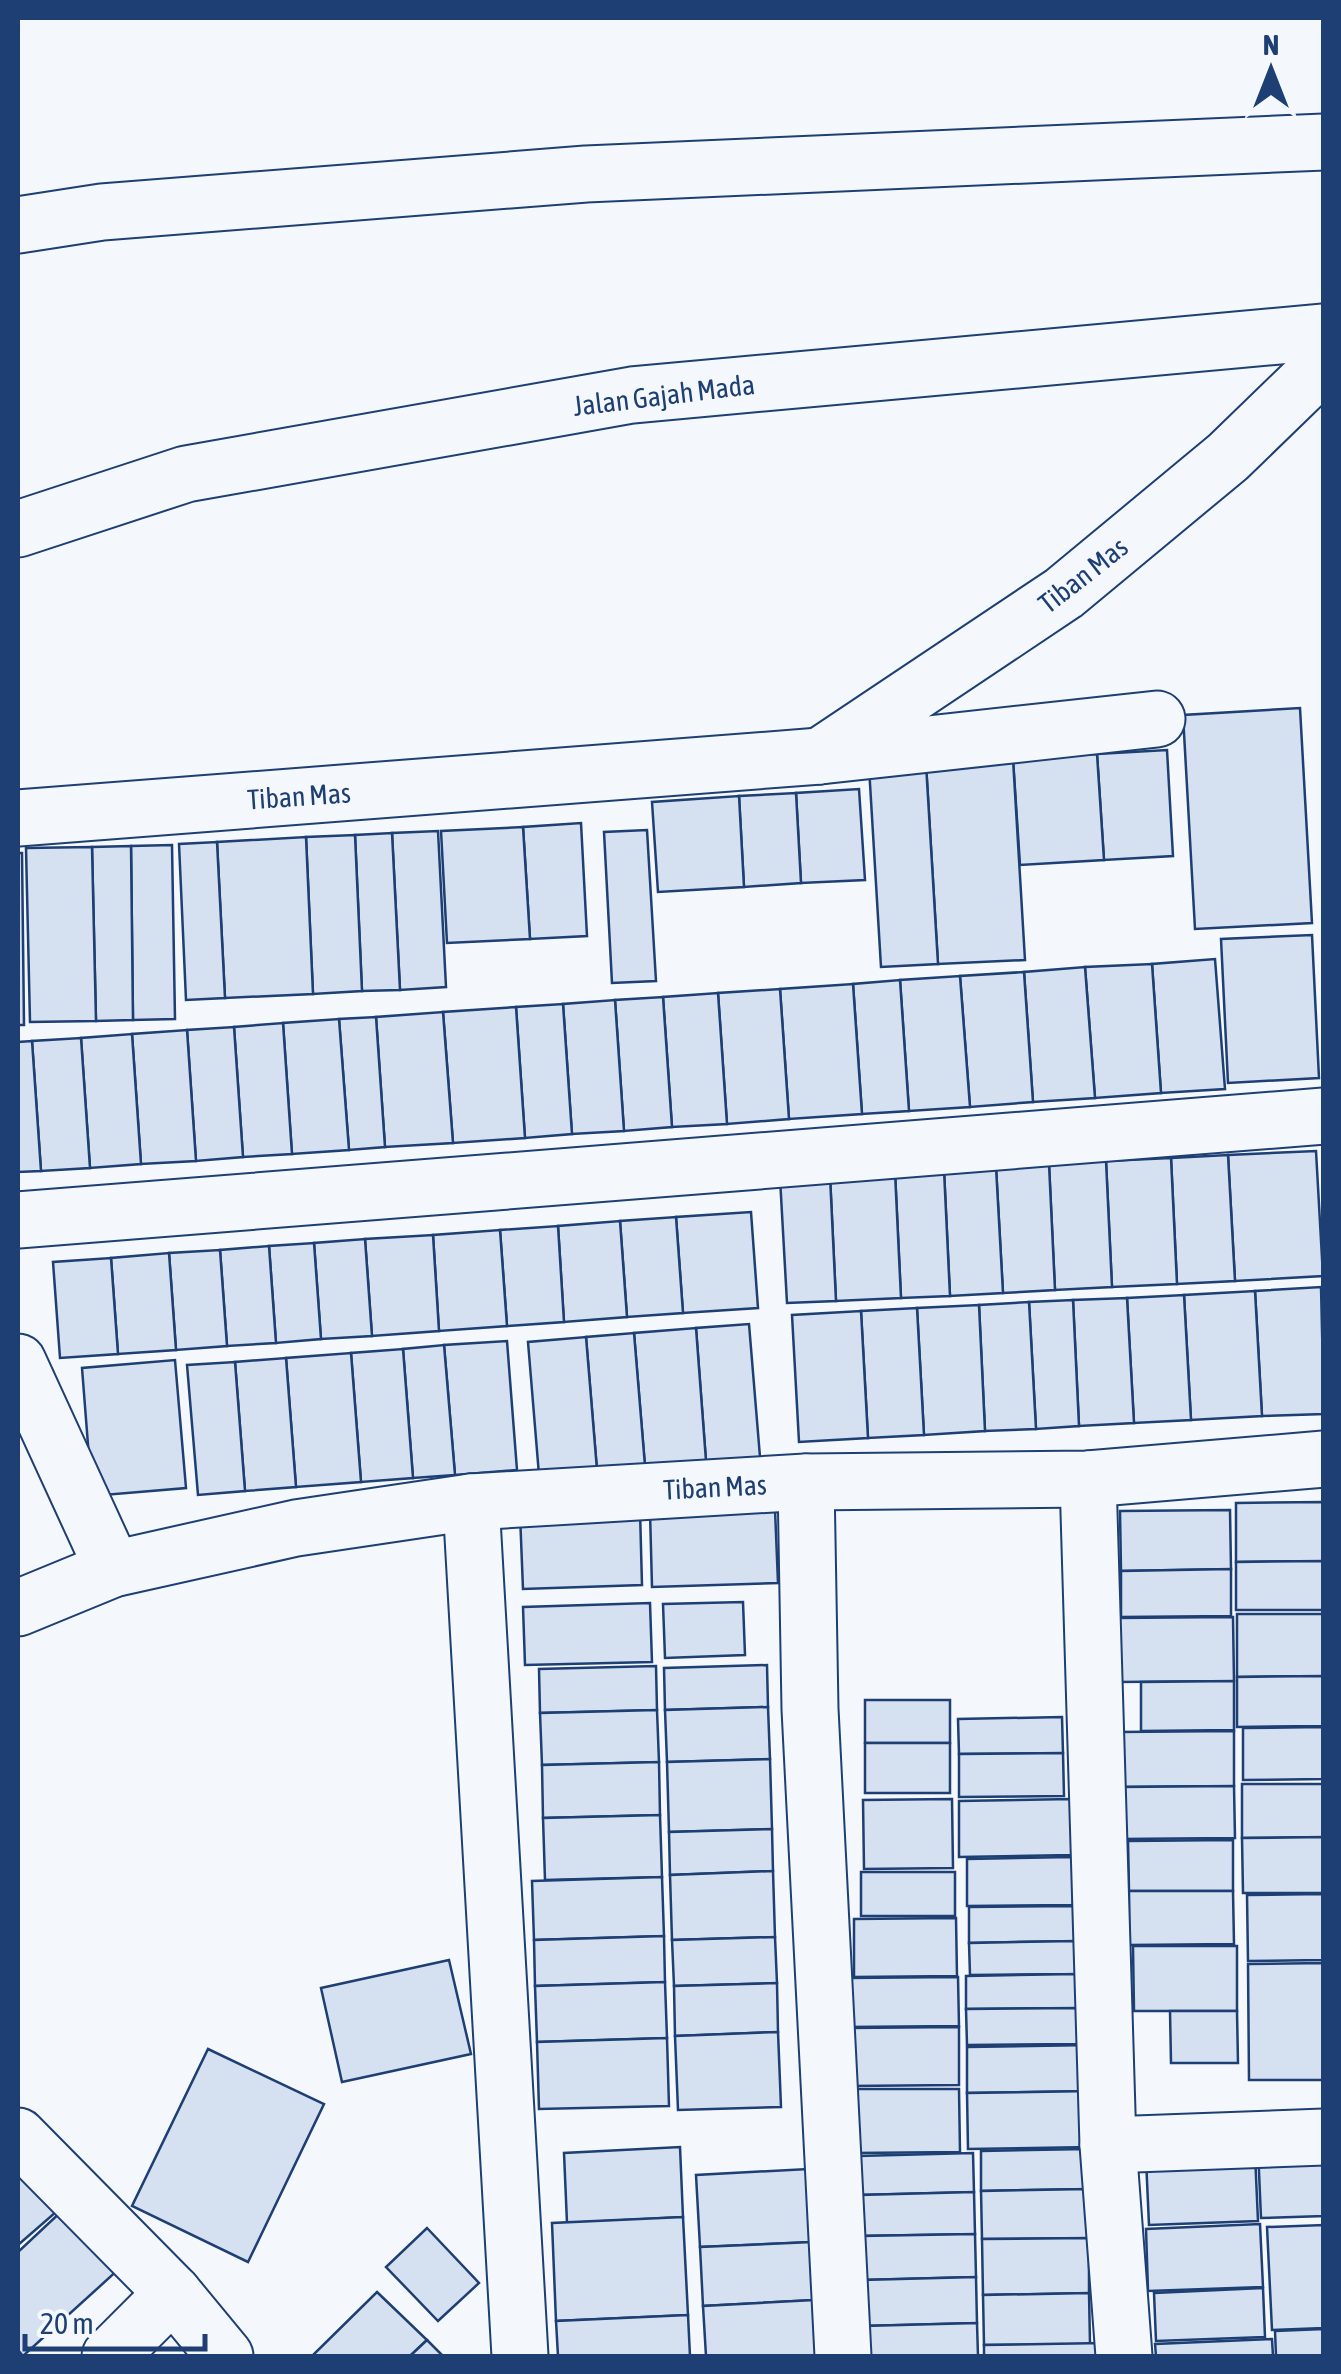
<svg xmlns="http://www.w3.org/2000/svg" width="1341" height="2374" viewBox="0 0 1341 2374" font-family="'Asap Condensed',sans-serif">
<rect width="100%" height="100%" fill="#f4f7fb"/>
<g fill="#d5e0f0" stroke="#1d3f73" stroke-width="2.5">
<path d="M1300,708L1312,923L1195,929L1183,715Z"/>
<path d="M1167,750L1173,856L1104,860L1097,754Z"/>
<path d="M1097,754L1104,860L1020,865L1013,759Z"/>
<path d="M1013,759L1025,960L938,964L926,764Z"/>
<path d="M926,764L938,964L881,967L869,767Z"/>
<path d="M859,789L865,880L801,883L796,793Z"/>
<path d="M796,793L801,883L744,887L739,796Z"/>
<path d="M739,796L744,887L658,892L652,802Z"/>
<path d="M581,823L587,936L530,939L523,827Z"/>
<path d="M523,827L530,939L447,943L441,831Z"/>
<path d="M647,830L656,981L612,983L604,832Z"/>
<path d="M438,831L446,987L400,990L392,833Z"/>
<path d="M392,833L400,990L362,991L355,835Z"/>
<path d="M355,835L362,991L313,994L306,837Z"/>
<path d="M306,837L313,994L225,998L217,842Z"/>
<path d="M217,842L225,998L186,1000L179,844Z"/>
<path d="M172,845L175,1019L133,1020L131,846Z"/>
<path d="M131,846L133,1020L96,1021L92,847Z"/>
<path d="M92,847L96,1021L30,1022L26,848Z"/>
<path d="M18,853H22L24,1025H18Z"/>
<path d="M1312,935L1319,1078L1228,1083L1221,939Z"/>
<path d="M1215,959L1225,1089L1161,1093L1152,964Z"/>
<path d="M1152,964L1161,1093L1095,1098L1085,967Z"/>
<path d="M1085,967L1095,1098L1033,1102L1024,972Z"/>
<path d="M1024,972L1033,1102L970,1107L960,976Z"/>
<path d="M960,976L970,1107L909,1111L900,980Z"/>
<path d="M900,980L909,1111L862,1114L853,984Z"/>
<path d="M853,984L862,1114L789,1119L780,989Z"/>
<path d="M780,989L789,1119L727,1124L718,993Z"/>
<path d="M718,993L727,1124L672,1127L663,997Z"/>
<path d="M663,997L672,1127L624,1131L615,1000Z"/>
<path d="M615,1000L624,1131L572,1134L563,1004Z"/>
<path d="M563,1004L572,1134L525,1138L516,1007Z"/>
<path d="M516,1007L525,1138L453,1143L443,1012Z"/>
<path d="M443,1012L453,1143L385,1147L376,1017Z"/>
<path d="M376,1017L385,1147L349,1150L339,1019Z"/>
<path d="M339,1019L349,1150L292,1154L283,1023Z"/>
<path d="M283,1023L292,1154L243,1157L234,1027Z"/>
<path d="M234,1027L243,1157L196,1161L187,1030Z"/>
<path d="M187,1030L196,1161L141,1164L132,1034Z"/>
<path d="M132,1034L141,1164L90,1168L81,1038Z"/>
<path d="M81,1038L90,1168L41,1171L32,1041Z"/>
<path d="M32,1041L41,1171L18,1172V1042Z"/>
<path d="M1316,1151L1323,1276L1235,1281L1228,1155Z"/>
<path d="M1228,1155L1235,1281L1177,1284L1171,1158Z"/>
<path d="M1171,1158L1177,1284L1112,1287L1106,1161Z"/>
<path d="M1106,1161L1112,1287L1055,1290L1049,1164Z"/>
<path d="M1049,1164L1055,1290L1003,1293L996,1167Z"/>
<path d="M996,1167L1003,1293L950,1296L944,1170Z"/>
<path d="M944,1170L950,1296L901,1298L895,1172Z"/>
<path d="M895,1172L901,1298L836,1301L830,1176Z"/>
<path d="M830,1176L836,1301L787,1303L780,1178Z"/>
<path d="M751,1212L758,1308L683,1313L676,1217Z"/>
<path d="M676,1217L683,1313L627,1317L620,1221Z"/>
<path d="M620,1221L627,1317L564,1322L558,1226Z"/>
<path d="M558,1226L564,1322L507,1326L500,1230Z"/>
<path d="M500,1230L507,1326L439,1331L433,1235Z"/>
<path d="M433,1235L439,1331L372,1336L365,1239Z"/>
<path d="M365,1239L372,1336L321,1339L314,1243Z"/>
<path d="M314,1243L321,1339L276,1343L269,1246Z"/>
<path d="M269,1246L276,1343L227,1346L220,1250Z"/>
<path d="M220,1250L227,1346L176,1350L169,1253Z"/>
<path d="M169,1253L176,1350L118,1354L111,1258Z"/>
<path d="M111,1258L118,1354L60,1358L53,1262Z"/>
<path d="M1321,1287L1324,1414L1262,1416L1255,1291Z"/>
<path d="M1255,1291L1262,1416L1191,1420L1184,1295Z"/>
<path d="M1184,1295L1191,1420L1134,1423L1127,1298Z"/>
<path d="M1127,1298L1134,1423L1079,1426L1073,1300Z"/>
<path d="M1073,1300L1079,1426L1036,1429L1029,1302Z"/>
<path d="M1029,1302L1036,1429L985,1431L979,1305Z"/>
<path d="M979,1305L985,1431L924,1435L917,1308Z"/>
<path d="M917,1308L924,1435L868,1438L861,1311Z"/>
<path d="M861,1311L868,1438L799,1442L792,1315Z"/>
<path d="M749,1324L760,1457L706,1461L696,1328Z"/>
<path d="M696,1328L706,1461L645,1466L634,1333Z"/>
<path d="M634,1333L645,1466L597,1470L586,1337Z"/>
<path d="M586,1337L597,1470L539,1475L528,1342Z"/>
<path d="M507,1341L517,1470L455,1475L444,1345Z"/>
<path d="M444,1345L455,1475L413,1478L403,1349Z"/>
<path d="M403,1349L413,1478L361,1482L351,1353Z"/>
<path d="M351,1353L361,1482L296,1487L286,1358Z"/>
<path d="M286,1358L296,1487L245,1491L235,1362Z"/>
<path d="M175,1360L186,1488L92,1496L82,1368Z"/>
<path d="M235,1362L245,1491L198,1495L187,1365Z"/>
<path d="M1324,1502V1561L1236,1562V1503Z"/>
<path d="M775,1509L778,1583L652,1587L650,1512Z"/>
<path d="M1230,1510L1231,1569L1121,1571L1120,1511Z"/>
<path d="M640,1511L642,1585L523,1589L520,1514Z"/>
<path d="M1324,1561V1610H1236V1562Z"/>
<path d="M1231,1569V1616L1121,1617V1571Z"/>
<path d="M743,1602L745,1655L665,1658L663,1604Z"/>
<path d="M650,1603L652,1662L525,1665L523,1607Z"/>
<path d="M1237,1614H1324V1676L1237,1677Z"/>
<path d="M1233,1617L1234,1681L1117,1682L1116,1618Z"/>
<path d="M767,1665L768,1707L665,1710L664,1668Z"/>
<path d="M656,1666L657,1710L540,1713L539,1669Z"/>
<path d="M1324,1676V1726L1237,1727V1677Z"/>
<path d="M1234,1681V1730L1141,1731V1682Z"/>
<rect x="865" y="1700" width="85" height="43"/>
<path d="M768,1707L770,1759L667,1762L665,1710Z"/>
<path d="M657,1710L659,1762L542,1765L540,1713Z"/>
<path d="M1062,1717L1063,1753L959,1754L958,1719Z"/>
<path d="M1324,1727V1779L1243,1780V1728Z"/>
<path d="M1234,1731V1786L1119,1787V1732Z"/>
<rect x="865" y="1743" width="85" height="50"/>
<path d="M1063,1753L1064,1796L959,1797V1754Z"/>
<path d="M770,1759L772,1829L669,1832L667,1762Z"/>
<path d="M659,1762L660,1815L543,1818L542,1765Z"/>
<path d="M1242,1784H1324V1837L1242,1838Z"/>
<path d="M1234,1786L1235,1838L1120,1839L1119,1787Z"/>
<path d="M952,1799L953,1868L864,1869L863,1800Z"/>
<path d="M1071,1799L1072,1855L959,1857V1801Z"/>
<path d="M660,1815L662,1877L545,1880L543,1818Z"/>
<path d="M772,1829L773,1871L670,1875L669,1832Z"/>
<path d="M1324,1837V1893H1243L1242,1838Z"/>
<path d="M1233,1840V1891H1129L1128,1841Z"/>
<path d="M1072,1857L1073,1905L967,1906V1859Z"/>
<path d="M773,1871L775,1937L672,1940L670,1875Z"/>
<rect x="861" y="1872" width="94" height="44"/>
<path d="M662,1877L664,1936L534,1940L532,1881Z"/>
<path d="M1129,1891H1233L1234,1944L1129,1945Z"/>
<path d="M1324,1894V1960L1248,1961L1247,1895Z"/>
<path d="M1076,1906V1941L969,1943V1907Z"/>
<path d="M956,1918L957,1976L854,1977V1919Z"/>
<path d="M664,1936L665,1982L535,1986L534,1940Z"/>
<path d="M775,1937L777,1983L674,1986L672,1940Z"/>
<path d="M1076,1941L1077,1974L970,1975L969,1943Z"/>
<path d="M1133,1946H1237V2011H1134Z"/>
<path d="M449,1960L471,2054L342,2082L321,1988Z"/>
<path d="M1324,1963V2080H1249L1248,1964Z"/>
<path d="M1077,1974L1078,2008L966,2009V1976Z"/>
<path d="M958,1977L959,2026L847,2027V1978Z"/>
<path d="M665,1982L667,2038L537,2042L535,1986Z"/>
<path d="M777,1983L778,2032L675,2036L674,1986Z"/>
<path d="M1078,2008V2044L967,2045L966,2009Z"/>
<path d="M1170,2011H1237L1238,2063H1171Z"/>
<path d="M959,2027V2085L849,2086L848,2028Z"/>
<path d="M778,2032L781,2107L678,2110L675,2036Z"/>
<path d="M667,2038L669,2106L539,2109L537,2042Z"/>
<path d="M1092,2045L1093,2091L967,2093V2047Z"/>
<path d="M208,2049L324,2104L248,2262L132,2206Z"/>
<path d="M854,2089H959L960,2152L854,2153Z"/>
<path d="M1093,2091V2147L968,2149L967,2093Z"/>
<path d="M1324,2146V2216L1261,2218L1258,2149Z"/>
<path d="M680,2147L683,2217L567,2223L564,2153Z"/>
<path d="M1087,2149L1088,2189L981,2191V2151Z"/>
<path d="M973,2153L974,2192L859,2195L858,2156Z"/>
<path d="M1255,2154L1258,2221L1149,2225L1146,2159Z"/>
<path d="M808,2169L812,2242L700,2247L696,2175Z"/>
<path d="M18,2170L56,2212L18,2245Z"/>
<path d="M1088,2189L1089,2238L982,2239L981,2191Z"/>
<path d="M974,2192L975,2234L860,2236L859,2195Z"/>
<path d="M65,2208L120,2268L23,2356L18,2350V2252Z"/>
<path d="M683,2217L688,2315L556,2321L552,2223Z"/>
<path d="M1260,2224L1263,2287L1148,2291L1146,2229Z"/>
<path d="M1324,2225V2328L1272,2330L1267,2227Z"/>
<path d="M427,2228L479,2283L438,2321L386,2267Z"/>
<path d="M975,2234L976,2277L862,2280L860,2236Z"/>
<path d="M1089,2238V2293L983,2295L982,2239Z"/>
<path d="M812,2242L814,2300L703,2306L700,2247Z"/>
<path d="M976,2277L977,2323L863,2326L862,2280Z"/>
<path d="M1263,2288L1265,2337L1156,2341L1154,2293Z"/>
<path d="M377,2292L427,2340L410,2356H312Z"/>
<path d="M1089,2293L1090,2344L984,2345L983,2295Z"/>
<path d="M814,2300L817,2356H706L703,2306Z"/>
<path d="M688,2315L690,2356H558L556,2321Z"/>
<path d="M977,2323L978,2356H863V2326Z"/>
<path d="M1324,2329V2356H1276L1275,2331Z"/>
<path d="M1272,2339L1273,2356H1156L1155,2344Z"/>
<path d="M427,2340L443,2356H410Z"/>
<path d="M1102,2343V2356H984V2345Z"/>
</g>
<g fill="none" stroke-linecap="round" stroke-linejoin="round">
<g stroke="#1d3f73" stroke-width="59">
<g id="minor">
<path d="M1157,719L820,756L1064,593L1228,457L1324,364"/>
<path d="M18,818L820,756"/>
<path d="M18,1220L1324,1116"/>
<path d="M18,1362L113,1569"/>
<path d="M1088,1479L1108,2145L1124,2356"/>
<path d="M806,1482L810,1709L843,2356"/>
<path d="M471,1502L520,2356"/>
<path d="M18,1608L113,1569L296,1528L471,1502L806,1482L1088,1479L1324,1459"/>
<path d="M18,2136L173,2293L225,2356"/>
<path d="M1108,2145L1324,2137"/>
<path d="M110,2356L173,2293"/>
</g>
</g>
<g stroke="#1d3f73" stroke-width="59">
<g id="trunk">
<path d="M18,225L102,212L586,174L1324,142"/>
<path d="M18,529L186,474L632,395L1324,332"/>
</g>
</g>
<use href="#minor" stroke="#f4f7fb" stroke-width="55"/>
<use href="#trunk" stroke="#f4f7fb" stroke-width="55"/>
</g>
<g text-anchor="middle" stroke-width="8" stroke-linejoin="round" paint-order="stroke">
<g font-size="28" fill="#1d3f73" stroke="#f4f7fb">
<text transform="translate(664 395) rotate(-7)" y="10">Jalan Gajah Mada</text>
<text transform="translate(1083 575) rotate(-38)" y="10">Tiban Mas</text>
<text transform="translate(299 796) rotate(-4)" y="10">Tiban Mas</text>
<text transform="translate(715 1487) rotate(-3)" y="10">Tiban Mas</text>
</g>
</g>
<rect width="1341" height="2374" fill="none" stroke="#1d3f73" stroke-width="40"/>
<g transform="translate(1271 70)" stroke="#f4f7fb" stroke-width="8" paint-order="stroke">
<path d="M0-8L18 38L0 25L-18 38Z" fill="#1d3f73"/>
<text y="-15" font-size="28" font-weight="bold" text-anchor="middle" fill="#1d3f73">N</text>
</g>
<path d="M25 2334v15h180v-15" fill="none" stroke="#1d3f73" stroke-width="5"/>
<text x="40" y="2334" font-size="30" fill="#1d3f73" stroke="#f4f7fb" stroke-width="8" paint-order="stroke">20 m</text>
</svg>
